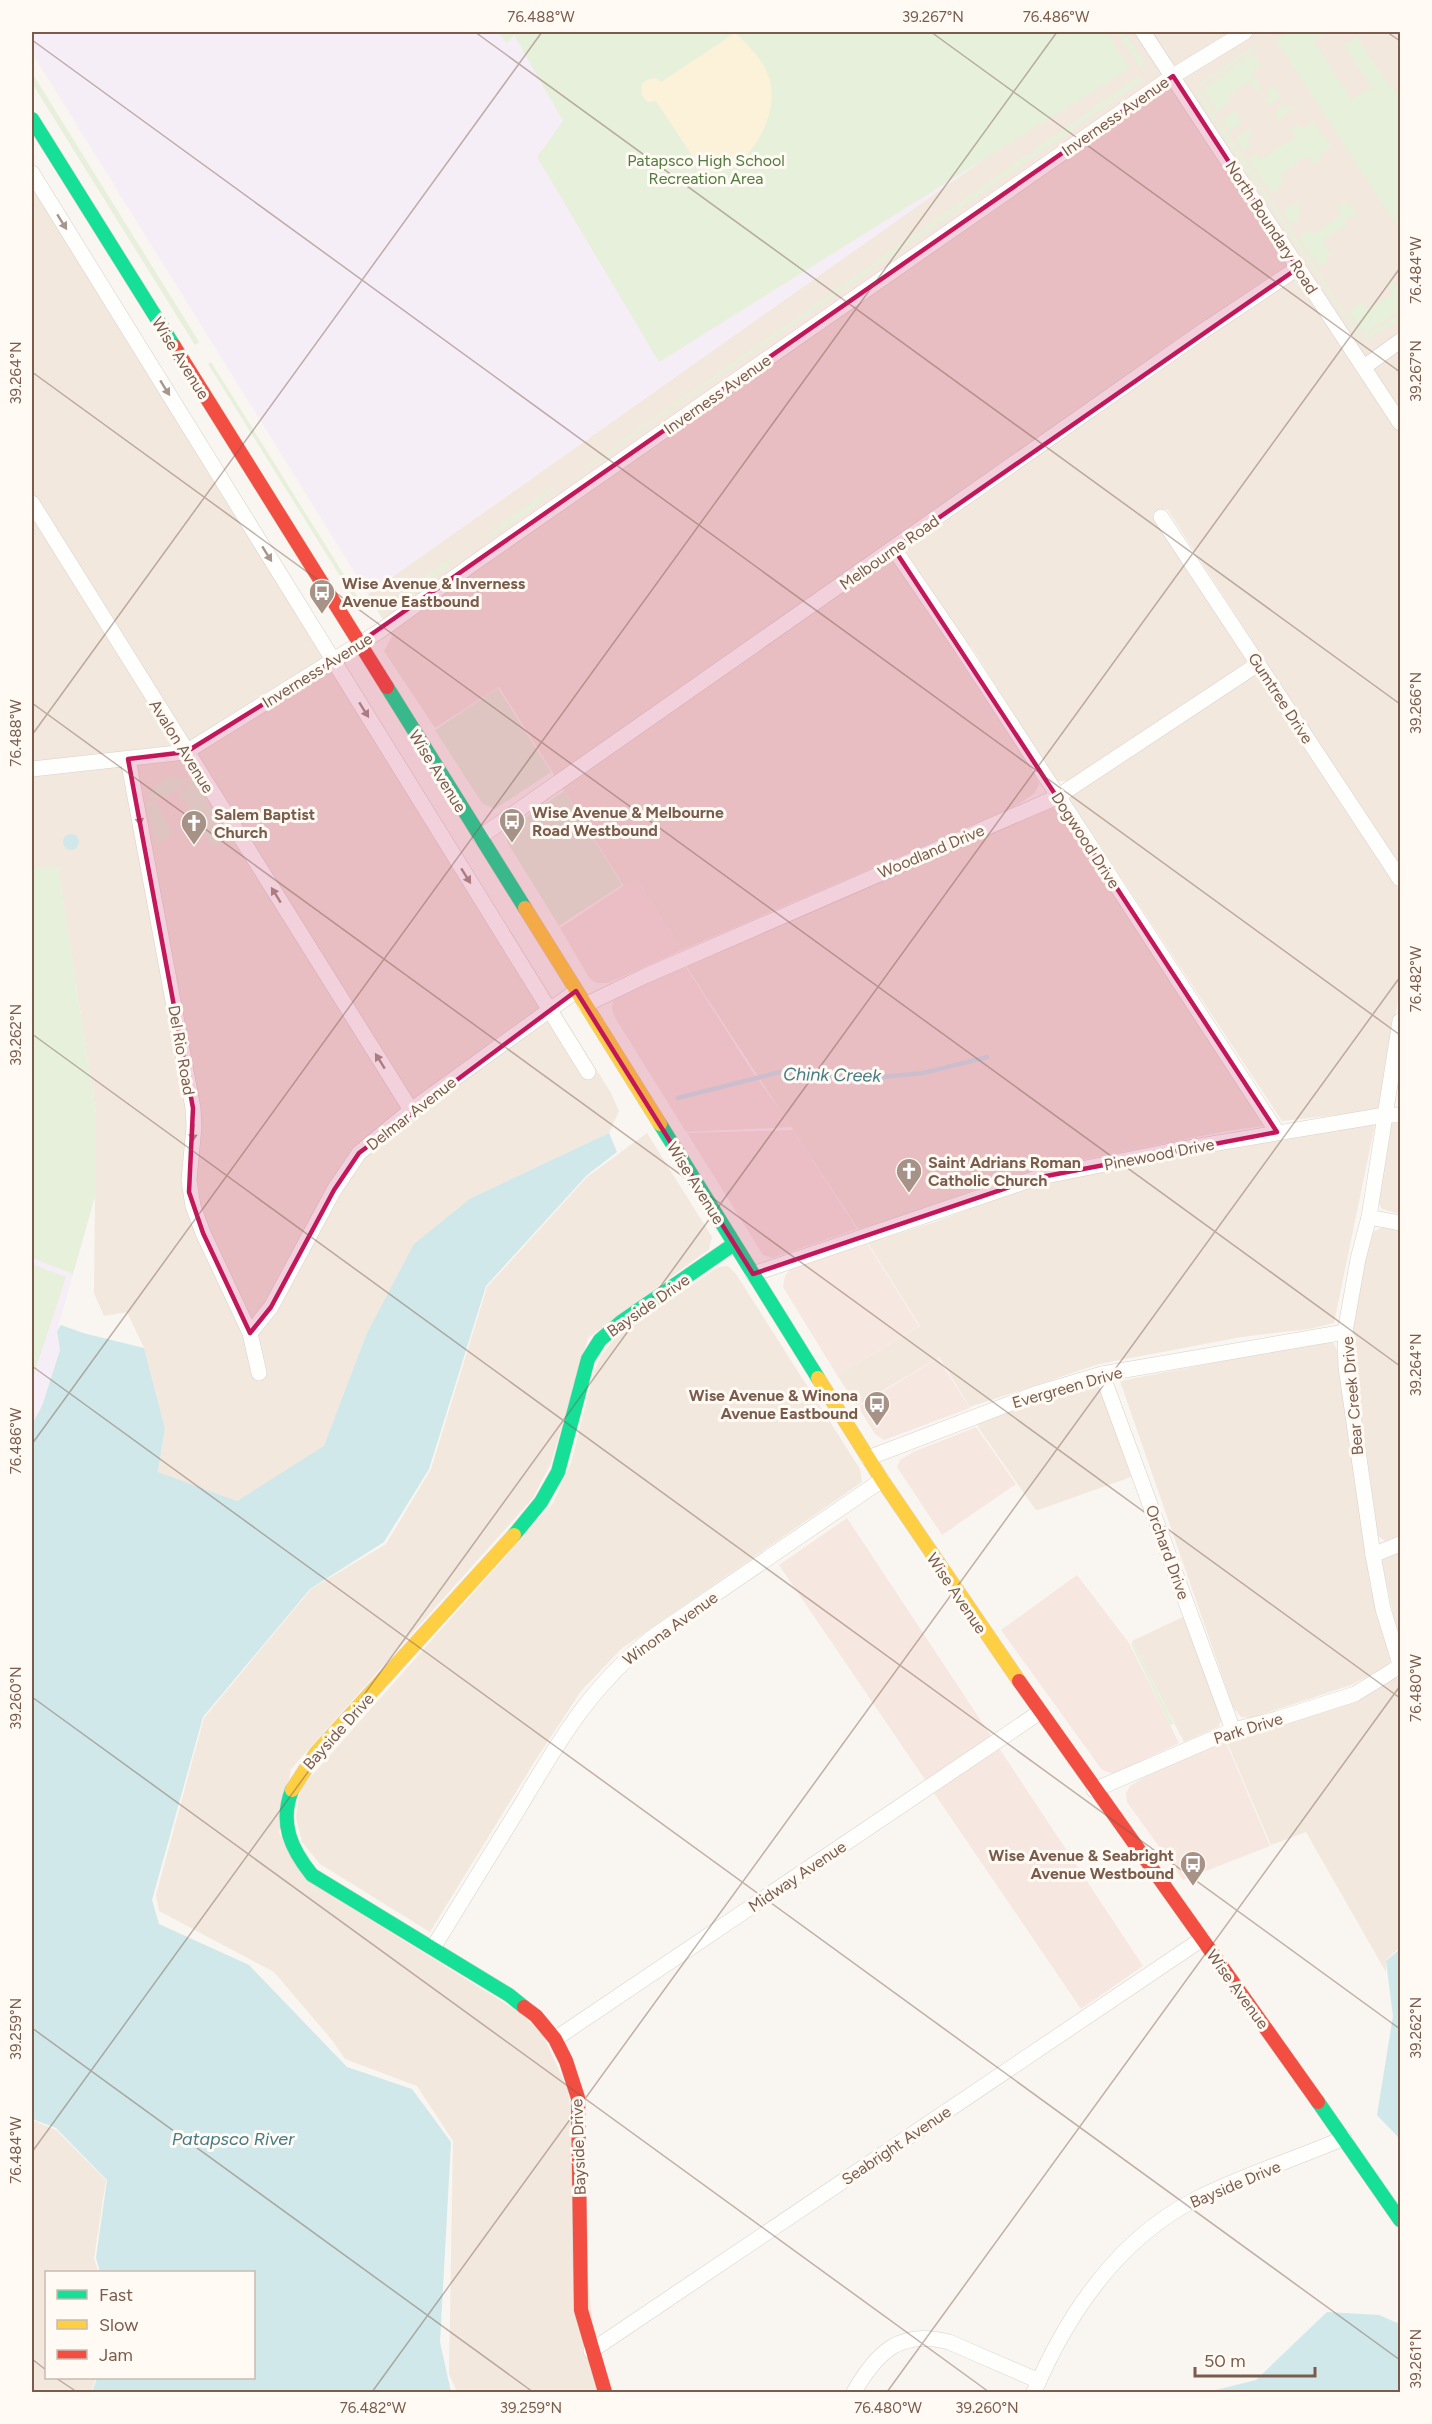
<svg xmlns="http://www.w3.org/2000/svg" width="1432" height="2424" viewBox="0 0 1432 2424" font-family="Figtree,sans-serif">
<rect width="100%" height="100%" fill="#f9f5f0"/>
<g fill="#f2e8de">
<path d="M1084,32H1400V868L1167,509L1157,516L1247,659L1245,663L1067,781H1055L971,646L957,656L1034,772L1039,784L1035,793L1012,808L682,950L637,880L625,888L499,687L435,728L384,651L392,636L368,594L1110,70Z"/>
<path d="M32,162L611,1093L619,1111L609,1133L471,1198L366,1335L324,1447L237,1501L158,1473L165,1428L144,1348L127,1312L104,1316L94,1293L96,1113L58,866L32,868Z"/>
<path d="M1257,673L1400,892V986L1381,1107L1373,1111L1282,1121L1070,800L1071,794Z"/>
<path d="M1052,807L1063,813L1264,1126L1227,1131L1072,1162L987,1185L905,1216L858,1229L686,966Z"/>
<path d="M1400,1121V1214L1382,1209L1377,1200L1391,1122Z"/>
<path d="M1375,1124L1334,1323L1309,1329L1241,1337L1099,1364L970,1407L939,1357L857,1406L837,1375L920,1326L868,1243L935,1222L1035,1184L1157,1158Z"/>
<path d="M647,1133L712,1237L709,1249L588,1338L551,1463L533,1498L291,1769L279,1833L311,1883L519,2012L543,2035L568,2090L600,2392H457L449,2374L453,2141L417,2086L345,2059L332,2040L274,1972L159,1911L156,1895L204,1718L311,1589L386,1544L431,1469L487,1287L587,1177Z"/>
<path d="M1385,1226L1400,1228V1535L1385,1541L1378,1536L1358,1392L1353,1321L1371,1233Z"/>
<path d="M728,1266L736,1274L860,1469L862,1482L621,1649L581,1691L533,1764L430,1932L320,1864L302,1842L296,1817L300,1789L553,1503L571,1463L594,1372L601,1356L615,1338L718,1267Z"/>
<path d="M1321,1342L1334,1343L1337,1351L1370,1585L1391,1655L1390,1662L1385,1667L1351,1685L1251,1718L1241,1717L1233,1707L1120,1381Z"/>
<path d="M1097,1382L1100,1385L1131,1477L1038,1510L1035,1509L978,1427L979,1422L1021,1405Z"/>
<path d="M1400,1547V1642L1398,1638L1382,1561V1554Z"/>
<path d="M1185,1616L1221,1716V1721L1218,1727L1184,1742L1132,1641Z"/>
<path d="M1395,1677L1400,1680V1947L1386,1960V1972L1306,1832L1271,1845L1226,1740Z"/>
<path d="M32,2120L56,2130L106,2180L94,2258L98,2272H46V2378H96L91,2392H32Z"/>
</g>
<g fill="#f6e8e1">
<path d="M637,880L682,950L608,983H597L590,979L560,928L623,886Z"/>
<path d="M686,967L750,1068L792,1127L686,1132L614,1016L612,1008L613,1001L620,995Z"/>
<path d="M793,1130L857,1229L772,1258L763,1255L687,1133Z"/>
<path d="M867,1243L919,1326L837,1375L783,1287L785,1276L792,1267Z"/>
<path d="M938,1358L970,1408L884,1440L875,1434L858,1407Z"/>
<path d="M976,1427L1016,1484L942,1535L897,1467L900,1460L913,1452Z"/>
<path d="M847,1518L1143,1966L1081,2009L779,1565Z"/>
<path d="M1077,1575L1129,1643L1179,1743L1113,1774L1102,1770L1001,1630Z"/>
<path d="M1225,1740L1270,1846L1183,1880L1127,1802L1126,1793L1130,1786L1143,1778Z"/>
</g>
<g fill="#f6eef6">
<path d="M32,32H1084L1110,70L368,594L32,53Z"/>
<path d="M32,1258L73,1274L57,1331L60,1350L42,1406L32,1424Z"/>
</g>
<g fill="#e7f0db">
<path d="M497,32H1107L1130,68L659,362L537,157L563,121L514,35L507,43Z"/>
<path d="M1117,32H1124L1143,60L1145,64L1141,69Z"/>
<path d="M1289,32H1329L1314,41L1351,99L1372,88L1344,45L1357,37C1371,57 1381,79 1400,94V175L1399,177L1400,180V231L1276,40Z"/>
<path d="M1257,44L1259,46L1201,85L1199,83Z"/>
<path d="M1253,53L1262,66L1256,70L1254,69L1252,74L1261,88L1256,91L1249,81L1228,95L1230,103L1217,112L1203,89Z"/>
<path d="M32,73L199,342L195,345L32,83Z"/>
<path d="M1139,76L1142,81L587,468L581,470Z"/>
<path d="M1273,85L1281,98L1268,106L1264,101L1270,96L1266,90Z"/>
<path d="M1199,90L1218,119L1214,121L1196,91Z"/>
<path d="M1300,102L1301,103L1278,120L1275,115V112L1286,104L1289,109Z"/>
<path d="M1233,112L1237,113L1242,123L1230,131L1222,119Z"/>
<path d="M1219,121L1361,337L1359,338L1216,124Z"/>
<path d="M1314,122L1321,134L1315,138L1322,134L1331,147L1319,155L1322,159L1314,164L1308,156L1280,175L1284,181L1281,183L1282,185L1271,193L1248,159L1256,154L1260,160L1295,137L1290,130L1298,125L1302,129Z"/>
<path d="M1250,129L1253,135L1247,139L1251,145L1243,151L1235,138Z"/>
<path d="M1344,201L1347,205L1350,204L1357,217L1354,219L1350,216L1344,221L1346,225L1323,240L1331,255L1327,257L1329,260L1319,267L1299,238L1311,230L1314,234L1341,215L1336,207Z"/>
<path d="M1295,203H1298L1301,209L1297,213L1300,218L1291,224L1283,211Z"/>
<path d="M1394,280L1397,285L1400,283V310L1364,334L1348,311L1363,303L1368,309L1393,293L1387,285Z"/>
<path d="M1400,314V320L1367,340L1365,336Z"/>
<path d="M211,362L364,607L360,608L208,364Z"/>
<path d="M553,487C548,500 497,535 483,538Z"/>
<path d="M454,556L448,566L381,613L378,610Z"/>
<path d="M498,688L551,772L495,809L482,803L435,730Z"/>
<path d="M172,776L190,780L169,796L148,798C152,786 160,780 172,776Z"/>
<path d="M192,781L199,789L229,838L212,847L203,831L199,832L184,799L179,800V795Z"/>
<path d="M564,791L622,885L559,926L507,842V834L513,826Z"/>
<path d="M147,801H158L157,805L173,833L169,838L156,844Z"/>
<path d="M58,865L96,1113V1193L73,1274L32,1258V868Z"/>
<path d="M32,1264L66,1277L32,1380Z"/>
<path d="M1133,1643L1174,1724L1170,1725L1131,1644Z"/>
</g>
<path fill="#fbf2d9" d="M735,33C750,47 768,64 771,86C777,122 743,181 702,171L656,101L648,102C641,97 641,92 642,84L649,79L656,78L661,82Z"/>
<g fill="#d0e8ea">
<circle cx="71" cy="842" r="8"/>
<path d="M609,1133L617,1152L587,1175L486,1286L429,1469L384,1542L310,1589L203,1717L152,1900L159,1924L249,1965L347,2067L412,2089L451,2142L440,2342L451,2392H92L97,2378H254V2272H100L96,2258L107,2180L56,2128L32,2119V1424L42,1406L60,1350L57,1331L61,1325L83,1333L144,1348L165,1428L158,1472L237,1501L324,1446L366,1335L414,1244L471,1198Z"/>
<path d="M1400,1949V2139L1377,2115L1393,2016L1386,1961Z"/>
<path d="M1327,2312L1379,2315L1400,2324V2392H1208L1256,2380Z"/>
</g>
<g fill="none" stroke-linecap="round" stroke-linejoin="round">
<path stroke="#d0e8ea" stroke-width="4.5" d="M678,1098L780,1072L862,1079L923,1073L987,1057"/>
<g stroke="#d7d1cb" stroke-width="16">
<g id="street">
<path d="M1143,32L1400,423"/>
<path d="M32,173L588,1072"/>
<path d="M1364,367L1400,341"/>
<path d="M32,503L411,1110"/>
<path d="M1161,517L1400,879"/>
<path d="M894,549L959,644L1277,1132"/>
<path d="M128,759L193,1108L194,1127L189,1180L193,1206L203,1233L250,1333L259,1373"/>
<path d="M32,769L186,752L380,631L477,561L1173,76L1245,32"/>
<path d="M480,837L1203,331L1298,268"/>
<path d="M585,1005L645,976L1057,797L1258,664"/>
<path d="M1400,1021L1369,1217L1358,1259L1345,1332L1346,1367L1373,1555L1383,1609L1400,1664"/>
<path d="M1369,1217L1400,1223"/>
<path d="M753,1274L1036,1178L1170,1151L1385,1115H1400"/>
<path d="M250,1333L271,1307L334,1190L359,1153L411,1110L576,991"/>
<path d="M1102,1374L1233,1730"/>
<path d="M868,1458L1035,1394L1102,1374L1345,1332"/>
<path d="M1373,1555L1400,1544"/>
<path d="M1094,1790L1233,1730L1277,1719L1355,1694L1400,1666"/>
<path d="M433,1948C461,1902 490,1855 519,1808C559,1741 590,1686 654,1636L882,1480"/>
<path d="M555,2039L1040,1712"/>
<path d="M591,2351L1202,1939"/>
<path d="M854,2392C877,2352 900,2329 949,2342L1039,2381"/>
<path d="M1034,2392C1067,2315 1118,2239 1196,2199C1243,2175 1296,2159 1344,2138"/>
</g>
</g>
<g stroke="#d9d2cb" stroke-width="15">
<g id="fast">
<path d="M32,119L174,346"/>
<path d="M387,687L525,908"/>
<path d="M660,1124L818,1378"/>
<path d="M514,1535L541,1502L558,1472L588,1359L600,1340L621,1322L734,1244"/>
<path d="M292,1790C279,1823 291,1849 312,1875L509,1995L524,2007"/>
<path d="M1318,2102L1400,2220"/>
</g>
</g>
<g stroke="#d9d2cb" stroke-width="15">
<g id="slow">
<path d="M525,908L660,1124"/>
<path d="M818,1378L882,1480L1019,1681"/>
<path d="M292,1790L316,1753L514,1535"/>
</g>
</g>
<g stroke="#d9d2cb" stroke-width="15">
<g id="jam">
<path d="M174,346L387,687"/>
<path d="M1019,1681L1318,2102"/>
<path d="M524,2007L536,2016L555,2039L566,2061L578,2098L581,2310L605,2392"/>
</g>
</g>
<use href="#street" stroke="#fefefd" stroke-width="15"/>
<use href="#fast" stroke="#16e098" stroke-width="14"/>
<use href="#slow" stroke="#ffcf43" stroke-width="14"/>
<use href="#jam" stroke="#f24e42" stroke-width="14"/>
</g>
<defs><path id="oneway-solid" d="M-6-.8H1V-3.2L6.5 0L1 3.2V.8H-6Z" transform="scale(1.5)"/></defs>
<g fill="#a8958b">
<use href="#oneway-solid" transform="translate(62 222) rotate(58)"/>
<use href="#oneway-solid" transform="translate(165 388) rotate(58)"/>
<use href="#oneway-solid" transform="translate(267 554) rotate(58)"/>
<use href="#oneway-solid" transform="translate(364 710) rotate(58)"/>
<use href="#oneway-solid" transform="translate(139 817) rotate(80)"/>
<use href="#oneway-solid" transform="translate(466 876) rotate(58)"/>
<use href="#oneway-solid" transform="translate(276 895) rotate(-122)"/>
<use href="#oneway-solid" transform="translate(380 1061) rotate(-122)"/>
<use href="#oneway-solid" transform="translate(193 1133) rotate(93)"/>
</g>
<path fill="#c2185b" fill-opacity="0.2" stroke="#c2185b" stroke-width="4.5" stroke-linejoin="round" d="M1173,76L1298,268L894,549L1277,1132L1036,1178L753,1274L576,991L359,1153L334,1190L271,1307L250,1333L203,1233L189,1192L193,1108L128,759L186,752L333,661Z"/>
<path fill="none" stroke="#7a5c4d" stroke-width="1.5" stroke-opacity="0.45" d="M475,32L1400,704M931,32L1400,372M1387,32L1400,41M32,40L1400,1035M32,372L1400,1366M32,703L1400,1698M32,735L542,32M32,1034L1400,2029M32,1366L1400,2360M32,1444L1057,32M32,1697L989,2392M32,2028L533,2392M32,2152L1400,268M32,2359L46,2370M56,2378L77,2392M372,2392L1400,977M887,2392L1400,1686"/>
<defs>
<g id="bus-pin" transform="scale(1.35)"><path d="M0 17L-7.5 6A9.5 9.5 0 1 1 7.5 6Z" fill="#a69286" stroke="#fffaf3"/><path d="M-5-6H5V4H4V6H2V4H-2V6H-4V4H-5ZM-3.5-4V0h7V-4ZM-3.5 1.2v1.5H-2V1.2ZM2 1.2v1.5H3.5V1.2Z" fill="#fff"/></g>
<g id="church-pin" transform="scale(1.35)"><path d="M0 17L-7.5 6A9.5 9.5 0 1 1 7.5 6Z" fill="#a69286" stroke="#fffaf3"/><path d="M-1.2-6h2.4v3.5h3.3v2.4h-3.3V6h-2.4V-.1h-3.3v-2.4h3.3Z" fill="#fff"/></g>
</defs>
<g fill-rule="evenodd">
<use href="#bus-pin" x="322" y="592"/>
<use href="#bus-pin" x="512" y="821"/>
<use href="#church-pin" x="194" y="823"/>
<use href="#church-pin" x="909" y="1171"/>
<use href="#bus-pin" x="877" y="1404"/>
<use href="#bus-pin" x="1193" y="1864"/>
</g>
<g text-anchor="middle" stroke-width="6" stroke-linejoin="round" paint-order="stroke">
<g font-size="16" fill="#7a5c4d" stroke="#fffaf3">
<text transform="translate(1115 116) rotate(-35)" y="6">Inverness Avenue</text>
<text transform="translate(1272 227) rotate(57)" y="6">North Boundary Road</text>
<text transform="translate(181 358) rotate(58)" y="6">Wise Avenue</text>
<text transform="translate(717 394) rotate(-35)" y="6">Inverness Avenue</text>
<text transform="translate(889 552) rotate(-35)" y="6">Melbourne Road</text>
<text transform="translate(317 670) rotate(-32)" y="6">Inverness Avenue</text>
<text transform="translate(1281 698) rotate(57)" y="6">Gumtree Drive</text>
<text transform="translate(182 746) rotate(58)" y="6">Avalon Avenue</text>
<text transform="translate(438 771) rotate(58)" y="6">Wise Avenue</text>
<text transform="translate(1086 840) rotate(57)" y="6">Dogwood Drive</text>
<text transform="translate(931 851) rotate(-23)" y="6">Woodland Drive</text>
<text transform="translate(182 1050) rotate(80)" y="6">Del Rio Road</text>
<text transform="translate(411 1113) rotate(-38)" y="6">Delmar Avenue</text>
<text transform="translate(1159 1154) rotate(-11)" y="6">Pinewood Drive</text>
<text transform="translate(696 1183) rotate(58)" y="6">Wise Avenue</text>
<text transform="translate(648 1305) rotate(-35)" y="6">Bayside Drive</text>
<text transform="translate(1067 1387) rotate(-16)" y="6">Evergreen Drive</text>
<text transform="translate(1352 1396) rotate(-95)" y="6">Bear Creek Drive</text>
<text transform="translate(1168 1552) rotate(70)" y="6">Orchard Drive</text>
<text transform="translate(957 1593) rotate(56)" y="6">Wise Avenue</text>
<text transform="translate(670 1628) rotate(-36)" y="6">Winona Avenue</text>
<text transform="translate(1248 1728) rotate(-17)" y="6">Park Drive</text>
<text transform="translate(338 1731) rotate(-48)" y="6">Bayside Drive</text>
<text transform="translate(797 1876) rotate(-34)" y="6">Midway Avenue</text>
<text transform="translate(1238 1989) rotate(54)" y="6">Wise Avenue</text>
<text transform="translate(896 2145) rotate(-34)" y="6">Seabright Avenue</text>
<text transform="translate(578 2147) rotate(-92)" y="6">Bayside Drive</text>
<text transform="translate(1235 2184) rotate(-23)" y="6">Bayside Drive</text>
</g>
<g font-size="16" fill="#537a41" stroke="#fffaf3">
<text x="706" y="166">Patapsco High School<tspan x="706" dy="18">Recreation Area</tspan></text>
</g>
<g font-size="16" font-weight="bold" fill="#7a5c4d" stroke="#fffaf3" text-anchor="start">
<text x="342" y="589">Wise Avenue &amp; Inverness<tspan x="342" dy="18">Avenue Eastbound</tspan></text>
<text x="532" y="818">Wise Avenue &amp; Melbourne<tspan x="532" dy="18">Road Westbound</tspan></text>
<text x="214" y="820">Salem Baptist<tspan x="214" dy="18">Church</tspan></text>
<text x="928" y="1168">Saint Adrians Roman<tspan x="928" dy="18">Catholic Church</tspan></text>
<text x="858" y="1401" text-anchor="end">Wise Avenue &amp; Winona<tspan x="858" dy="18">Avenue Eastbound</tspan></text>
<text x="1174" y="1861" text-anchor="end">Wise Avenue &amp; Seabright<tspan x="1174" dy="18">Avenue Westbound</tspan></text>
</g>
<g font-size="18" font-style="italic" fill="#437c86" stroke="#fffaf3">
<text transform="translate(832 1075) rotate(1)" y="6">Chink Creek</text>
<text x="233" y="2145">Patapsco River</text>
</g>
</g>
<rect width="1432" height="2424" fill="none" stroke="#fffaf3" stroke-width="66"/>
<rect x="45" y="2271" width="210" height="108" fill="#fffaf3" stroke="#cabbb1" stroke-width="1.5"/>
<rect x="57" y="2290" width="30" height="9" fill="#16e098" stroke="#cabbb1" stroke-width="1.5"/>
<text x="99" y="2301" font-size="18" fill="#7a5c4d">Fast</text>
<rect x="57" y="2320" width="30" height="9" fill="#ffcf43" stroke="#cabbb1" stroke-width="1.5"/>
<text x="99" y="2331" font-size="18" fill="#7a5c4d">Slow</text>
<rect x="57" y="2350" width="30" height="9" fill="#f24e42" stroke="#cabbb1" stroke-width="1.5"/>
<text x="99" y="2361" font-size="18" fill="#7a5c4d">Jam</text>
<path d="M1195 2367v9h120v-9" fill="none" stroke="#7a5c4d" stroke-width="3"/>
<text x="1204" y="2367" font-size="18" fill="#7a5c4d" stroke="#fffaf3" stroke-width="4.5" paint-order="stroke">50 m</text>
<rect x="33" y="33" width="1366" height="2358" fill="none" stroke="#7a5c4d" stroke-width="2"/>
<g font-size="15" text-anchor="middle" fill="#7a5c4d">
<text x="541" y="22">76.488°W</text>
<text x="933" y="22">39.267°N</text>
<text x="1056" y="22">76.486°W</text>
<text transform="translate(1416 270) rotate(-90)" y="5">76.484°W</text>
<text transform="translate(1416 371) rotate(-90)" y="5">39.267°N</text>
<text transform="translate(16 373) rotate(-90)" y="5">39.264°N</text>
<text transform="translate(1416 703) rotate(-90)" y="5">39.266°N</text>
<text transform="translate(16 733) rotate(-90)" y="5">76.488°W</text>
<text transform="translate(1416 979) rotate(-90)" y="5">76.482°W</text>
<text transform="translate(16 1035) rotate(-90)" y="5">39.262°N</text>
<text transform="translate(1416 1365) rotate(-90)" y="5">39.264°N</text>
<text transform="translate(16 1441) rotate(-90)" y="5">76.486°W</text>
<text transform="translate(1416 1688) rotate(-90)" y="5">76.480°W</text>
<text transform="translate(16 1698) rotate(-90)" y="5">39.260°N</text>
<text transform="translate(1416 2028) rotate(-90)" y="5">39.262°N</text>
<text transform="translate(16 2029) rotate(-90)" y="5">39.259°N</text>
<text transform="translate(16 2150) rotate(-90)" y="5">76.484°W</text>
<text transform="translate(1416 2359) rotate(-90)" y="5">39.261°N</text>
<text x="373" y="2413">76.482°W</text>
<text x="531" y="2413">39.259°N</text>
<text x="888" y="2413">76.480°W</text>
<text x="987" y="2413">39.260°N</text>
</g>
</svg>
